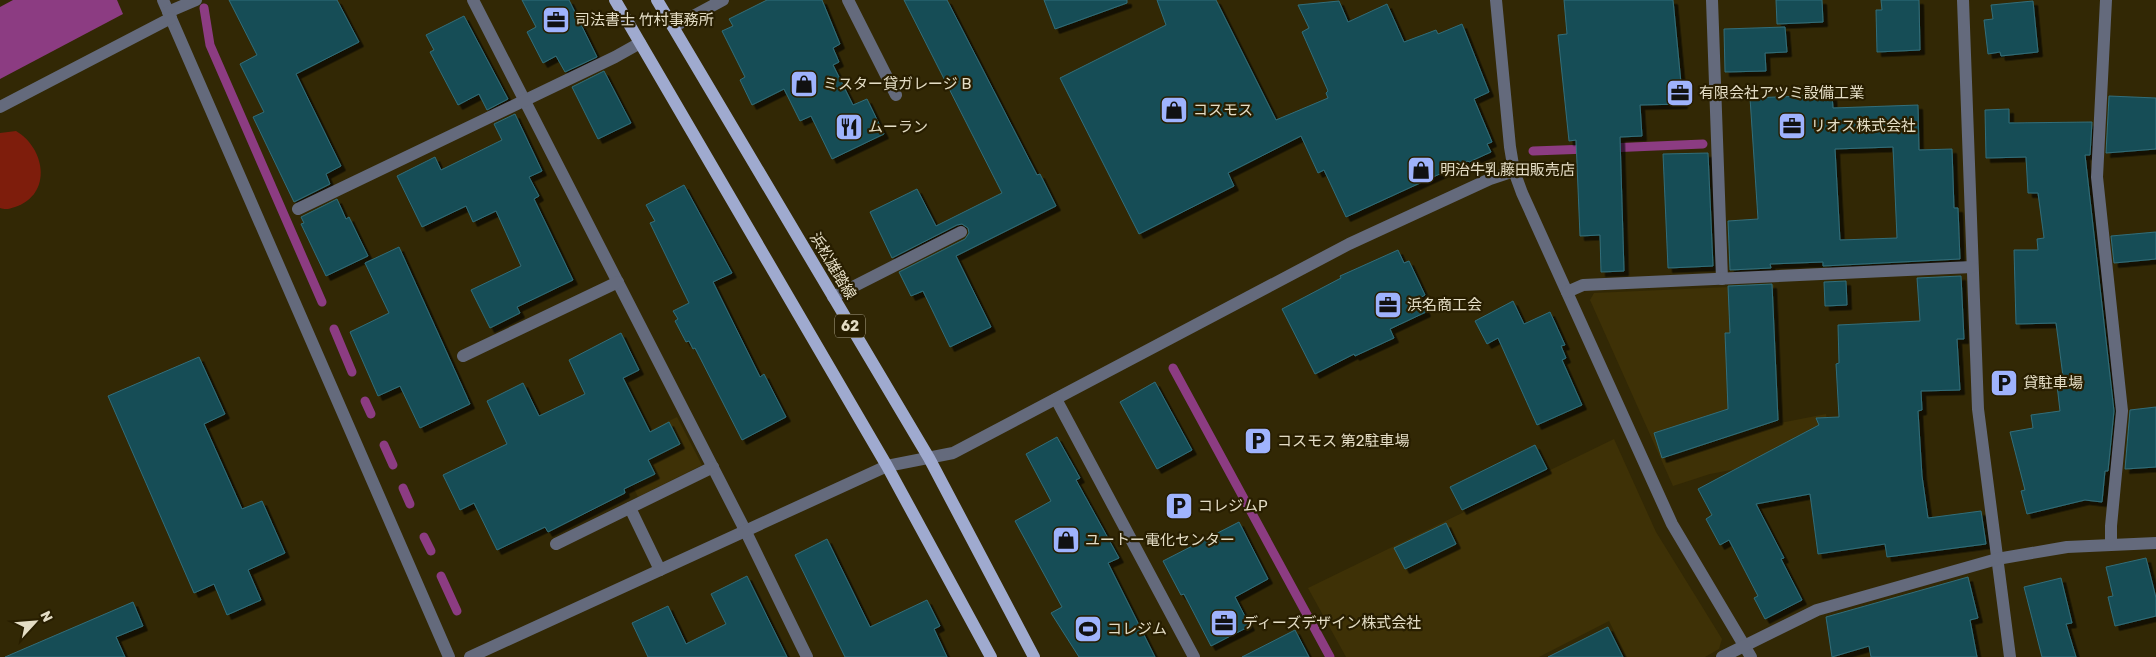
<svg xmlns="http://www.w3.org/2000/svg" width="2156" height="657" viewBox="0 0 2156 657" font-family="Rubik,'Noto Sans JP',sans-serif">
<defs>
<filter id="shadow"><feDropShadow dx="4.5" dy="4.5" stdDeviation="0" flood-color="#0009"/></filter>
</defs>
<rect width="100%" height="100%" fill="#322805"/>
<g fill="#3e3106">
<path d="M1774,285L1780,423L1826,414L1832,451L1710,474L1673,486L1590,300L1594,293Z"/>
<path d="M677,417L702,465L638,497L614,448Z"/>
<path d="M1614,439L1656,532L1722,639L1719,649L1705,657H1627L1609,621L1539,657H1346L1308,588Z"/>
</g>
<path fill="#7e1d0c" d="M16,131C45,148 53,194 15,207C9,209 6,210 0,208V133Z"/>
<path fill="#8c3c82" d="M13,0H117L123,14L0,79V7Z"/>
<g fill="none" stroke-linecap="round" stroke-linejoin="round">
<g stroke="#8c3c82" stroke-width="9">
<path d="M204,8L210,45L322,302"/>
<path d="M1609,148L1703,144"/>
<path d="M1533,151L1588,149"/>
<path d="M334,329L352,372"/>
<path d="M1173,368L1330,657"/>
<path d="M365,401L371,414"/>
<path d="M384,445L393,465"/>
<path d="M403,488L410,504"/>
<path d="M424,537L431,551"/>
<path d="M441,576L457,611"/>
</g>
</g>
<g fill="#194d57" stroke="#316e7a" fill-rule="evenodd" filter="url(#shadow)">
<path d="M229,0H337L359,42L296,74L341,166L326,174L330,184L294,202L253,117L264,112L240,64L257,55Z"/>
<path d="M522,0H569L597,57L565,72L556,56L543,63L527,32L536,27Z"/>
<path d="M767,0H822L840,44L833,48L839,62L833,65L853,105L867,99L884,134L832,159L811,116L800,121L784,89L752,105L740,80L745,77L722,31L733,26L729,19Z"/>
<path d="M904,0H947L1037,175L1040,174L1056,206L956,256L991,327L950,347L923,291L911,296L899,272L965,239L969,233L968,228L962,224L957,225L892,258L870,212L917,189L936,226L1002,193Z"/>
<path d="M1044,0H1127V3L1055,29Z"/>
<path d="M1157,0H1216L1276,120L1328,98L1326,93L1328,91L1302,32L1309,28L1298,5L1339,1L1348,22L1387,4L1404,42L1436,30L1438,34L1462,24L1489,92L1474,99L1492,142L1487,144L1491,152L1469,162L1468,161L1346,217L1324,170L1318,173L1301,136L1228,173L1234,186L1139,234L1060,78L1166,25Z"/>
<path d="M1564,0H1673L1683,104L1640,105L1642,136L1620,137L1624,271L1601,272L1600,235L1580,236L1576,140L1569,141L1558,35L1567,34Z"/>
<path d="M1776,0H1822L1823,22L1777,24Z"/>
<path d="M1881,0H1919L1920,50L1877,52L1876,10H1882Z"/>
<path d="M2033,1L2038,52L2001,56L2000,52L1988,54L1984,20L1993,19L1991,5Z"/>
<path d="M464,16L508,99L487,110L479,94L458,105L430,52L434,50L426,35Z"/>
<path d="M1785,27L1787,52L1765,53L1766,71L1725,72L1724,29Z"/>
<path d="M604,71L631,123L598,139L572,87Z"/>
<path d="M1832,95L1833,108L1918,105L1919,150L1952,149L1954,208H1958L1960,259L1823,266V262L1770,264L1771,268L1730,270L1728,221L1758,219L1750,98ZM1893,147L1897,238L1840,240L1835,149Z"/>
<path d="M2109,96L2156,98V149L2106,153Z"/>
<path d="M2009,109V123L2092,122L2090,155H2085L2114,411L2108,471H2105L2102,502L2085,500L2027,514L2021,491L2025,490L2010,432L2033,428L2031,415L2060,411L2057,385L2064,384L2056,323L2016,324L2014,250H2038L2037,239L2044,238L2038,193H2028L2026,157L1986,158L1985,110Z"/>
<path d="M515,114L542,171L529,177L539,196L534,199L573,280L517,307L520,313L490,328L471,290L521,266L496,211L473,222L466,206L422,227L397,176L435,157L441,170L502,140L494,124Z"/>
<path d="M1708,153L1713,266L1668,268L1663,154Z"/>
<path d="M684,185L732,273L713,282L760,377L764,374L786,417L742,440L695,348L693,349L689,341L686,342L675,321L678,319L673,311L689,303L650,223L655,221L646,205Z"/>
<path d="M337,199L346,219L349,217L368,256L326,276L301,224L304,223L301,217Z"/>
<path d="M2156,232V259L2114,263L2111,236Z"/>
<path d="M399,247L470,404L420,428L400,386L378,396L350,332L389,313L365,263Z"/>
<path d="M1398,250L1404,263L1409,261L1425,295L1420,298L1426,312L1390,329L1394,338L1355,356L1354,354L1315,374L1282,309L1341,278L1340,276Z"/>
<path d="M1961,276L1964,339H1957L1960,390L1921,391L1922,410L1918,411L1922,476L1928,518L1981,511L1986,544L1887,557L1885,544L1818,554L1810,494L1756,504L1784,558L1781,559L1802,600L1765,619L1754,598L1758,596L1729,540L1720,545L1706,519L1712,515L1698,489L1819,425L1816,418L1839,417L1836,364L1839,363L1838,325L1920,321L1917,278Z"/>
<path d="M1846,281L1847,305L1825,306L1824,282Z"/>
<path d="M1772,284L1778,420L1662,458L1654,433L1728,409L1725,333H1730L1728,286Z"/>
<path d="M1513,301L1524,324L1550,312L1565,345L1561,346L1566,358L1562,360L1582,405L1537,425L1498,338L1487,344L1475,321Z"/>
<path d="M621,333L639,370L623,378L650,432L669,422L680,444L648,460L655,474L624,489L625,493L548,532L545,527L497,550L474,503L460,510L443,475L507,444L487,401L523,383L539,416L585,394L569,360Z"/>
<path d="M199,357L225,414L204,424L242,509L262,501L285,553L248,570L261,600L227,615L214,584L194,593L108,396Z"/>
<path d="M1155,382L1192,450L1157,469L1120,402Z"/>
<path d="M2156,407V467L2125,469L2130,410Z"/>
<path d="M1057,437L1080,478L1076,480L1119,558L1108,563L1155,657H1079L1051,613L1062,607L1015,521L1051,501L1026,454Z"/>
<path d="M1535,445L1547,469L1462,510L1450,487Z"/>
<path d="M1239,522L1268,579L1235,597L1250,626L1211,646L1184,594L1181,595L1163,561Z"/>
<path d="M1446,523L1456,544L1405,569L1394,548Z"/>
<path d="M827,539L870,627L927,600L940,626L934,629L947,657H845L795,555Z"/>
<path d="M2146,558L2156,598V616L2115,626L2108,597L2113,596L2106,567Z"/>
<path d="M747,576L787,657H648L632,623L668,606L686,644L726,624L711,594Z"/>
<path d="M1968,577L1978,618L1970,620L1977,657H1871L1869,646L1832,657L1826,617Z"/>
<path d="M2061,578L2072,623L2066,624L2076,657H2042L2024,587Z"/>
<path d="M133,602L143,626L116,637L125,657H5Z"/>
<path d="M1608,627L1623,657H1548Z"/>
<path d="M1295,630L1309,657H1242Z"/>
</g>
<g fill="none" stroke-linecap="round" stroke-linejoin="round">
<g stroke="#646a7c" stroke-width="12">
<path d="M163,0L449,657"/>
<path d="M473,0L745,530L807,657"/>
<path d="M848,0L896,95"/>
<path d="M1496,0L1510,147L1514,171L1522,193L1672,524L1751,657"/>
<path d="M1712,0L1722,279"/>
<path d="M1963,0L1978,409L2010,657"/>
<path d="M2106,0L2097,177L2122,411L2111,526V544"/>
<path d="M168,12L196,0"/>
<path d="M673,27L723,0"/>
<path d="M0,107L171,18"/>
<path d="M298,209L615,57L640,43"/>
<path d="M1567,292L1583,285L1972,267"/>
<path d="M833,297L961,232"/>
<path d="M463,356L618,282"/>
<path d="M1056,399L1194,657"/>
<path d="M630,508L660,570"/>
<path d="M556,544L713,467"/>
<path d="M470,657L887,466L953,453L1349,244L1490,179L1514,171"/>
<path d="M1722,657L1817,610L1997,559L2067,547L2156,543"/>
</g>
<g stroke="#9faacf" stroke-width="12">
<path d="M615,0L887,466L991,657"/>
<path d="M657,0L929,458L1034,657"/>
</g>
</g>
<defs>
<g id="office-square" transform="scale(1.4375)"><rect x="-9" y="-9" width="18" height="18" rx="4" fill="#9fb3fd" stroke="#281e00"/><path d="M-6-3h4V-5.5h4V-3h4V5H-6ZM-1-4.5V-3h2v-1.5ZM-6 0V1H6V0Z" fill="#111"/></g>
<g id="shop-square" transform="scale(1.4375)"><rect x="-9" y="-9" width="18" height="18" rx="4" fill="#9fb3fd" stroke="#281e00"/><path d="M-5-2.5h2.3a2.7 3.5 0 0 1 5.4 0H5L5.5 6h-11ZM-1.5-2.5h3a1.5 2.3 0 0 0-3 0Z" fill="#111"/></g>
<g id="restaurant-square" transform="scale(1.4375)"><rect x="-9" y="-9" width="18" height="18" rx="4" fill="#9fb3fd" stroke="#281e00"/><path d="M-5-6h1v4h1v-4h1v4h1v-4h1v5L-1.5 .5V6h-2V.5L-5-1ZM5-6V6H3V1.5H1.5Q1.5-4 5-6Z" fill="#111"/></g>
<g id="parking-square" transform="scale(1.4375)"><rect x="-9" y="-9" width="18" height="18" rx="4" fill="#9fb3fd" stroke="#281e00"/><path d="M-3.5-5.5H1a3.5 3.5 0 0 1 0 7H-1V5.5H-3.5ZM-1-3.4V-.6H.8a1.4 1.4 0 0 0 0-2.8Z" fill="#111"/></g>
<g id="stadium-square" transform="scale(1.4375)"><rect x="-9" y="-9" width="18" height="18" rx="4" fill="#9fb3fd" stroke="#281e00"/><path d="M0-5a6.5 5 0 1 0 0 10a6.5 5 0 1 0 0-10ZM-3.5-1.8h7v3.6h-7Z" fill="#111"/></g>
</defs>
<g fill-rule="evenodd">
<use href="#office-square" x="556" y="20"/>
<use href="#shop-square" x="804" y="84"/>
<use href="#office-square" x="1680" y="93"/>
<use href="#shop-square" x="1174" y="110"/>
<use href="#office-square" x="1792" y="126"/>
<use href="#restaurant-square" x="849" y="127"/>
<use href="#shop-square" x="1421" y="170"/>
<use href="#office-square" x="1388" y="305"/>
<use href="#parking-square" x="2004" y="383"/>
<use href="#parking-square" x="1258" y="441"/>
<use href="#parking-square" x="1179" y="506"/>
<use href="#shop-square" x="1066" y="540"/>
<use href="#office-square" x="1224" y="623"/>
<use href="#stadium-square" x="1088" y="629"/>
</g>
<g text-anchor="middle" stroke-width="4.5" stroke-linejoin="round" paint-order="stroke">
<rect fill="#281e00" stroke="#aca48a" stroke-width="1" x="835" y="314.5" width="30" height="23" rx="4"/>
<g font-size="14" font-weight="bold" fill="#e4ddc5">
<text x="850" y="331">62</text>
</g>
<g font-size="15" fill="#e4ddc5" stroke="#281e00" text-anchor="start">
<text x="575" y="25">司法書士 竹村事務所</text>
<text x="823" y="89">ミスター貸ガレージ B</text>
<text x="1699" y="98">有限会社アツミ設備工業</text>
<text x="1193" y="115">コスモス</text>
<text x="1811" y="131">リオス株式会社</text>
<text x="868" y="132">ムーラン</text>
<text x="1440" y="175">明治牛乳藤田販売店</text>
<text x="1407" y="310">浜名商工会</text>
<text x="2023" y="388">貸駐車場</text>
<text x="1277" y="446">コスモス 第2駐車場</text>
<text x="1198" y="511">コレジムP</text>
<text x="1085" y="545">ユートー電化センター</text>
<text x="1243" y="628">ディーズデザイン株式会社</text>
<text x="1107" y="634">コレジム</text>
</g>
<g font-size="15" fill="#e4ddc5" stroke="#281e00">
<text transform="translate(833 266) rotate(59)" y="5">浜松雄踏線</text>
</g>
</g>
<g transform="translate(35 622) rotate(64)" stroke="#281e00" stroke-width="4" paint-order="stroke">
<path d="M0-4L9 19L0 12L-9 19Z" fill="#e4ddc5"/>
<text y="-8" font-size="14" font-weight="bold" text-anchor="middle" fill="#e4ddc5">N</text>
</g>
</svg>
